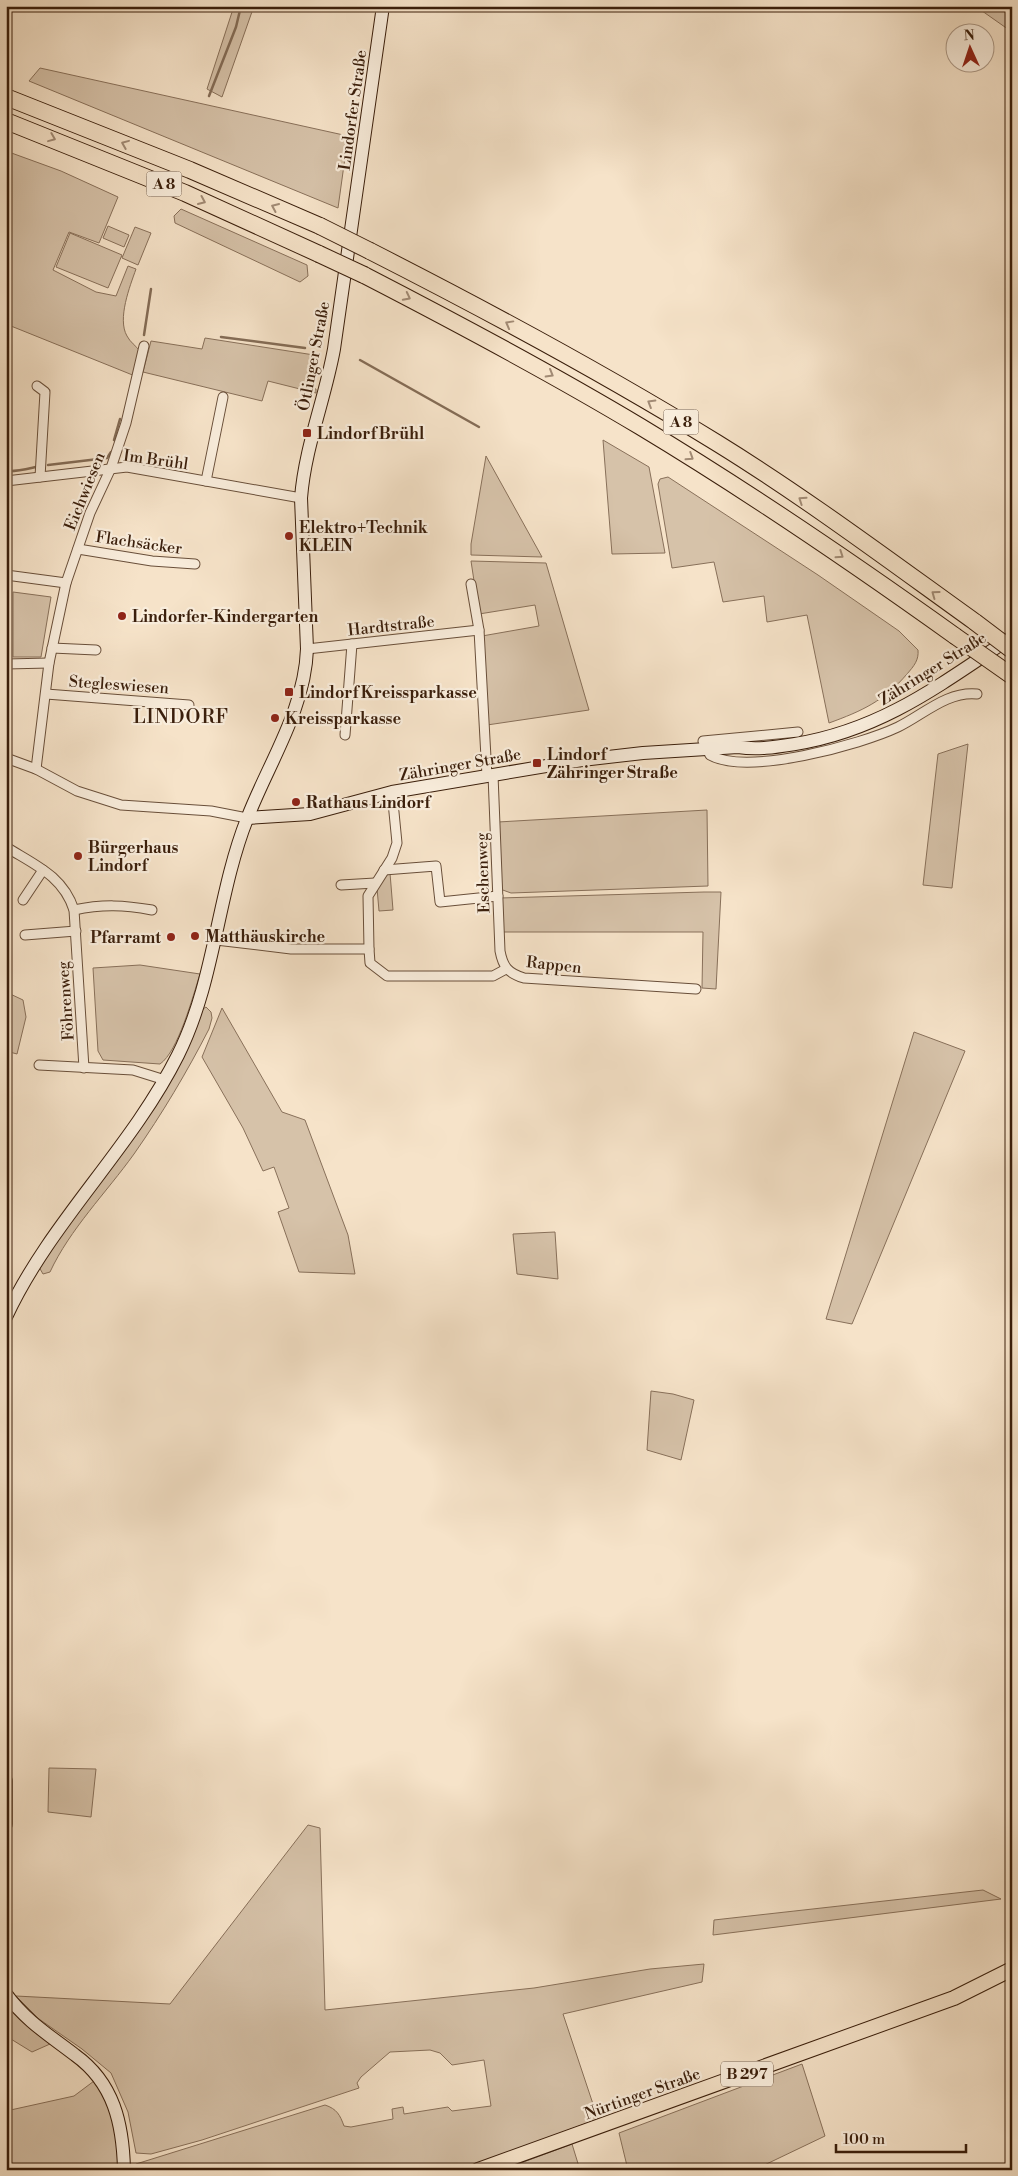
<svg xmlns="http://www.w3.org/2000/svg" width="1018" height="2176" viewBox="0 0 1018 2176" font-family="'Libre Bodoni',serif">
<rect width="100%" height="100%" fill="#f6e3c9"/>
<filter id="stains"><feTurbulence type="fractalNoise" baseFrequency=".004" numOctaves="4"/><feColorMatrix values="0 0 0 0 .2 0 0 0 0 .09 0 0 0 0 .02 0 0 0 .5 -.17"/></filter>
<radialGradient id="worn" r=".72"><stop offset=".6" stop-color="#630" stop-opacity="0"/><stop offset="1" stop-color="#630" stop-opacity=".3"/></radialGradient>
<g fill="#d6c2a9" stroke="#88705a">
<path d="M234,6H254L222,97L207,89Z"/>
<path d="M975,6H1012V32Z"/>
<path d="M40,68L348,136L338,208L29,81Z"/>
<path d="M6,151L61,171L118,197L99,243L69,232L53,270L96,292L116,296L128,266L136,269C130,286 117,319 127,336C130,342 136,346 140,351L135,376L6,324Z"/>
<path d="M181,209L307,265L308,276L300,282L175,223L174,216Z"/>
<path d="M108,226L129,235L124,247L103,238Z"/>
<path d="M135,227L151,233L138,265L122,258Z"/>
<path d="M70,233L122,255L108,288L56,267Z"/>
<path d="M205,338L314,355L311,387L316,389V393L268,381L262,401L143,372L151,341L202,349Z"/>
<path d="M603,440L649,467L665,553L612,554Z"/>
<path d="M486,456L542,557L471,555V544Z"/>
<path d="M668,477L818,575L899,631L918,650C919,660 914,666 907,674C884,701 862,711 829,723L807,615L767,622L764,596L723,602L714,562L672,568L658,484L660,479Z"/>
<path d="M471,561L546,563L589,710L487,725L482,636L539,626L535,605L479,614Z"/>
<path d="M13,592L51,597L41,657H13Z"/>
<path d="M968,744L952,888L923,885L938,754Z"/>
<path d="M707,810L708,886L511,893L500,889L498,822Z"/>
<path d="M390,873L393,910L379,911L377,888L386,874Z"/>
<path d="M704,892H721L716,989L702,988L703,932H502L500,898Z"/>
<path d="M140,965L200,974C193,996 178,1052 160,1064L103,1060L98,1051L93,968Z"/>
<path d="M6,992L23,1000L26,1017L17,1054L6,1051Z"/>
<path d="M206,1007L211,1012L212,1018L209,1029C187,1072 162,1114 134,1154C106,1193 70,1229 50,1272L43,1274L39,1267L203,1009Z"/>
<path d="M222,1008L282,1112L305,1120L348,1235L355,1274L299,1272L278,1212L289,1208L274,1167L263,1171L243,1128L202,1057Z"/>
<path d="M914,1032L965,1051L852,1324L826,1319Z"/>
<path d="M555,1232L558,1279L517,1274L513,1234Z"/>
<path d="M651,1391L673,1394L694,1400L681,1460L647,1450Z"/>
<path d="M49,1768L96,1769L91,1817L48,1812Z"/>
<path d="M308,1825L320,1828L325,2010L534,1988L650,1969L704,1964L702,1982L563,2014L598,2119L461,2170H130L136,2164L325,2105C337,2109 340,2115 344,2126L351,2127L393,2119L392,2109L403,2107L404,2114L448,2107L452,2111L491,2106L484,2060L452,2065L440,2053L430,2050L390,2052L361,2077L357,2083L359,2088L202,2140L151,2154L136,2153L128,2112L111,2073L82,2049L39,2019L16,1996L170,2004Z"/>
<path d="M983,1890L1001,1899L713,1935L714,1920Z"/>
<path d="M6,2006L50,2044L32,2052L6,2036Z"/>
<path d="M802,2064L825,2136L754,2170H628L619,2133Z"/>
<path d="M94,2081L109,2103L117,2141L118,2170H6V2111L74,2096Z"/>
<path d="M572,2144L580,2170H502Z"/>
</g>
<g fill="none" stroke-linecap="round" stroke-linejoin="round">
<g stroke="#846c56" stroke-width="2.5">
<path d="M209,96L236,27L241,6"/>
<path d="M144,335L151,289"/>
<path d="M221,337L305,348"/>
<path d="M360,360L479,427"/>
<path d="M114,440L120,419"/>
<path d="M48,465L107,458L111,452"/>
<path d="M6,471C16,472 27,469 36,467"/>
</g>
<g stroke="#694f3a" stroke-width="11">
<g id="street">
<path d="M37,386L45,392L40,477"/>
<path d="M6,481L127,467L301,498"/>
<path d="M206,481L223,397"/>
<path d="M78,549L152,561L195,564"/>
<path d="M6,575L66,583"/>
<path d="M471,584L479,630L487,776"/>
<path d="M52,648L96,650"/>
<path d="M307,649L479,630"/>
<path d="M6,664L49,663"/>
<path d="M46,694L189,705"/>
<path d="M798,732L703,741L710,755C747,776 860,745 898,727C923,715 947,691 977,694"/>
<path d="M345,735L352,644"/>
<path d="M6,758L36,769L77,791L121,805L211,811L247,818"/>
<path d="M36,769L49,663L66,583L90,513L111,468L126,423L144,346"/>
<path d="M493,775L500,951C503,967 508,973 524,978L696,989"/>
<path d="M6,847C35,865 63,876 74,910L84,1068"/>
<path d="M384,870L436,866L440,902L498,896"/>
<path d="M341,885L375,883"/>
<path d="M23,900L43,870"/>
<path d="M74,910C103,904 124,905 152,910"/>
<path d="M25,935L76,931"/>
<path d="M216,940L291,949H369L368,896L392,858L397,843L392,792"/>
<path d="M369,949L370,963L387,976H493L506,969"/>
<path d="M39,1065L133,1070L165,1080"/>
</g>
</g>
<g stroke="#3a1e0b" stroke-width="14">
<g id="secondary">
<path d="M247,818L310,814L392,792L582,760L643,753L738,747C758,750 776,747 795,744C882,730 941,684 1012,637"/>
<path d="M6,1317C50,1222 131,1149 178,1055C215,981 217,895 247,819C268,764 305,710 307,649L301,498C305,447 325,399 334,349L383,6"/>
<path d="M6,1781V1824"/>
<path d="M6,1994C26,2021 49,2035 75,2055C114,2083 123,2124 124,2170"/>
</g>
</g>
<g stroke="#3a1e0b" stroke-width="16">
<path id="primary" d="M478,2170L954,1998L1012,1969"/>
</g>
<g stroke="#3a1e0b" stroke-width="18">
<g id="highway">
<path d="M6,97L190,170L320,226"/>
<path d="M6,121L185,193L319,254"/>
<path d="M370,251C488,311 605,374 717,443C806,498 890,561 975,622"/>
<path d="M364,275C457,323 551,373 641,427C749,492 853,563 955,636"/>
</g>
</g>
<use href="#street" stroke="#f9eddc" stroke-width="9"/>
<use href="#secondary" stroke="#f9eddc" stroke-width="12"/>
<use href="#primary" stroke="#f6e3c9" stroke-width="14"/>
<use href="#highway" stroke="#f6e3c9" stroke-width="16"/>
<g stroke="#3a1e0b" stroke-width="18" stroke-linecap="butt">
<g id="highway-bridge">
<path d="M320,226L370,251"/>
<path d="M319,254L364,275"/>
<path d="M975,622L1012,650"/>
<path d="M955,636L1012,676"/>
</g>
</g>
<use href="#highway-bridge" stroke="#f6e3c9" stroke-width="16"/>
</g>
<defs><path id="oneway-chevron" d="M-2-3.5L2.5 0L-2 3.5" fill="none" stroke-width="1.6" stroke-linecap="round" stroke-linejoin="round" transform="scale(1.25)"/></defs>
<g stroke="#a18a74">
<use href="#oneway-chevron" transform="translate(52 138) rotate(22)"/>
<use href="#oneway-chevron" transform="translate(125 144) rotate(-158)"/>
<use href="#oneway-chevron" transform="translate(202 201) rotate(24)"/>
<use href="#oneway-chevron" transform="translate(275 207) rotate(-156)"/>
<use href="#oneway-chevron" transform="translate(407 297) rotate(27)"/>
<use href="#oneway-chevron" transform="translate(509 324) rotate(-151)"/>
<use href="#oneway-chevron" transform="translate(550 374) rotate(30)"/>
<use href="#oneway-chevron" transform="translate(651 403) rotate(-149)"/>
<use href="#oneway-chevron" transform="translate(690 457) rotate(33)"/>
<use href="#oneway-chevron" transform="translate(802 500) rotate(-146)"/>
<use href="#oneway-chevron" transform="translate(840 555) rotate(34)"/>
<use href="#oneway-chevron" transform="translate(935 594) rotate(-144)"/>
</g>
<g fill="#8f2418" stroke="#f9eddc" stroke-width="2">
<rect x="302" y="428" width="10" height="10" rx="2.5"/>
<circle cx="289" cy="536" r="5"/>
<circle cx="122" cy="616" r="5"/>
<rect x="284" y="687" width="10" height="10" rx="2.5"/>
<circle cx="275" cy="718" r="5"/>
<rect x="532" y="758" width="10" height="10" rx="2.5"/>
<circle cx="296" cy="802" r="5"/>
<circle cx="78" cy="856" r="5"/>
<circle cx="195" cy="936" r="5"/>
<circle cx="171" cy="937" r="5"/>
</g>
<g text-anchor="middle" stroke-width="4.5" stroke-linejoin="round" paint-order="stroke">
<g fill="#f9eddc" stroke="#735c4a" stroke-width="1">
<rect x="146.5" y="171.5" width="35" height="25" rx="4"/>
<rect x="663.5" y="409.5" width="35" height="25" rx="4"/>
<rect x="721" y="2061.5" width="52" height="25" rx="4"/>
</g>
<g font-size="15" font-weight="bold" fill="#3a1e0b">
<text x="164" y="189">A 8</text>
<text x="681" y="427">A 8</text>
<text x="747" y="2079">B 297</text>
</g>
<g font-size="16" fill="#3a1e0b" stroke="#f9eddc">
<text transform="translate(352 110) rotate(-82)" y="6">Lindorfer Straße</text>
<text transform="translate(313 356) rotate(-79)" y="6">Ötlinger Straße</text>
<text transform="translate(156 459) rotate(8)" y="6">Im Brühl</text>
<text transform="translate(84 491) rotate(-68)" y="6">Eichwiesen</text>
<text transform="translate(139 542) rotate(8)" y="6">Flachsäcker</text>
<text transform="translate(391 625) rotate(-6)" y="6">Hardtstraße</text>
<text transform="translate(932 668) rotate(-32)" y="6">Zähringer Straße</text>
<text transform="translate(119 684) rotate(4)" y="6">Stegleswiesen</text>
<text transform="translate(460 764) rotate(-10)" y="6">Zähringer Straße</text>
<text transform="translate(482 873) rotate(-92)" y="6">Eschenweg</text>
<text transform="translate(554 964) rotate(6)" y="6">Rappen</text>
<text transform="translate(65 1001) rotate(-94)" y="6">Föhrenweg</text>
<text transform="translate(642 2093) rotate(-20)" y="6">Nürtinger Straße</text>
</g>
<g font-size="16" font-weight="bold" fill="#3a1e0b" stroke="#f9eddc" text-anchor="start">
<text x="317" y="439">Lindorf Brühl</text>
<text x="299" y="533">Elektro+Technik<tspan x="299" dy="18">KLEIN</tspan></text>
<text x="132" y="622">Lindorfer-Kindergarten</text>
<text x="299" y="698">Lindorf Kreissparkasse</text>
<text x="285" y="724">Kreissparkasse</text>
<text x="547" y="760">Lindorf<tspan x="547" dy="18">Zähringer Straße</tspan></text>
<text x="306" y="808">Rathaus Lindorf</text>
<text x="88" y="853">Bürgerhaus<tspan x="88" dy="18">Lindorf</tspan></text>
<text x="205" y="942">Matthäuskirche</text>
<text x="161" y="943" text-anchor="end">Pfarramt</text>
</g>
<g font-size="19" letter-spacing="1" fill="#3a1e0b" stroke="#f9eddc">
<text x="181" y="723">LINDORF</text>
</g>
</g>
<rect width="1018" height="2176" fill="none" stroke="#f6e3c9" stroke-width="25"/>
<rect x="8" y="8" width="1003" height="2161" fill="none" stroke="#3a1e0b" stroke-width="2.5"/>
<rect x="12" y="12" width="993" height="2151" fill="none" stroke="#3a1e0b"/>
<g transform="translate(970 48) rotate(357)"><circle r="24" fill="#f9eddc" stroke="#ad9a88"/>
<path d="M0-4L9 19L0 12L-9 19Z" fill="#8f2418"/>
<text y="-8" font-size="14" font-weight="bold" text-anchor="middle" fill="#3a1e0b">N</text>
</g>
<path d="M836 2144v8h130v-8" fill="none" stroke="#3a1e0b" stroke-width="2.5"/>
<text x="843" y="2144" font-size="15" fill="#3a1e0b" stroke="#f9eddc" stroke-width="4" paint-order="stroke">100 m</text>
<rect width="100%" height="100%" filter="url(#stains)"/>
<rect width="100%" height="100%" fill="url(#worn)"/>
</svg>
